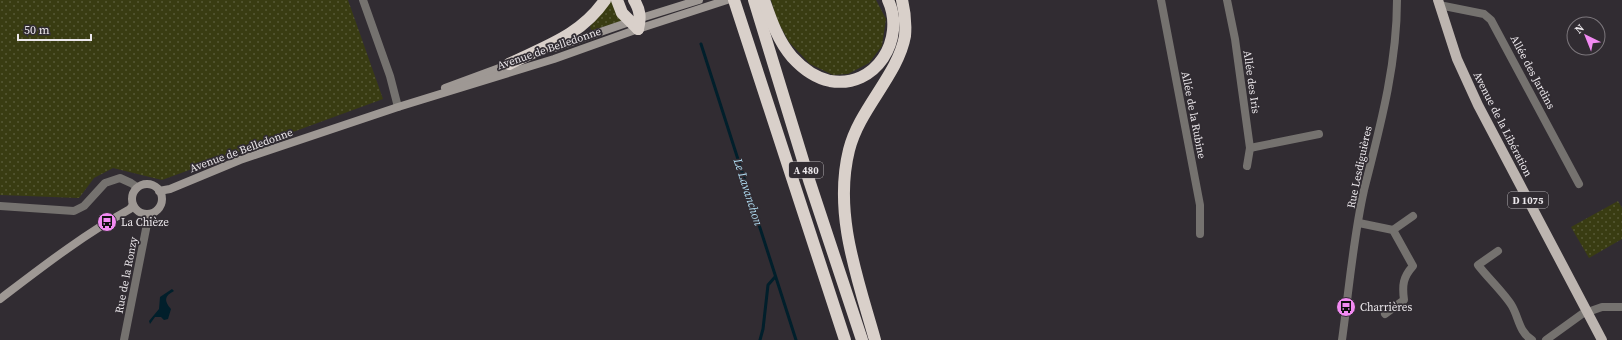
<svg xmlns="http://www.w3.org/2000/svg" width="1622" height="340" viewBox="0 0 1622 340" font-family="'Source Serif 4',serif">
<defs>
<pattern id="grass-dots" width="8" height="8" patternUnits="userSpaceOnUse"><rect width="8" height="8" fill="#393c12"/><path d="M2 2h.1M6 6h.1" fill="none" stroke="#565835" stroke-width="1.8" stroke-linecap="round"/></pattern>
</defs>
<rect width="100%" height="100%" fill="#312c32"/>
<g fill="url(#grass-dots)">
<path d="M0,0H348L383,99L162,180L113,168L94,178L79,198L0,195Z"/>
<path d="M613,0L622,21L593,30H591L590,26L597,19L610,1Z"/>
<path d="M771,0H876L886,19L882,46L869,63L848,74L833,75L810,64L789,42L777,20Z"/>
<path d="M1618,201L1622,208V239L1589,258L1571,227Z"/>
</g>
<path fill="#011f2b" d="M172,289L174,291C164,296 164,301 171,309L168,319L164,320L161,317H155L150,324L149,321L159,309L160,297Z"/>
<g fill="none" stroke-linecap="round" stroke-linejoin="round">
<g stroke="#011f2b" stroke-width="3">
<path d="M701,44L796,340"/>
<path d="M760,340L763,329L768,285L775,277"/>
</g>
<g stroke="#75726f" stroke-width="8">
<path d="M363,0L390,76L398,107"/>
<path d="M1161,0L1200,205V234"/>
<path d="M1227,0L1235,39L1250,148L1247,166"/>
<path d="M1439,5L1484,14L1491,20L1579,184"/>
<path d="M1250,148L1319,134"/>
<path d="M0,206L74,211L84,206L105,183L120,178L131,183L137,187"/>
<path d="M1359,223L1393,230L1413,266C1403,277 1402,285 1404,300L1385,314"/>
<path d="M1393,230L1413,216"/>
<path d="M1498,251L1478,265C1487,277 1505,294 1512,306C1519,318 1519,332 1532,340"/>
<path d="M124,340L148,219V214"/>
<path d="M1546,340L1582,314L1602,307H1622"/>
</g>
<path stroke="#75726f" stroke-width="8" d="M1342,340C1349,290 1353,239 1364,190C1380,127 1397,65 1397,0"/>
<g stroke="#9e9894" stroke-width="8">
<path d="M554,48L641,18L699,0"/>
<path d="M445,88L513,63"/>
<circle cx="147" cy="199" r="15"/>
<path d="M159,191L170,189L240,160L398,107L554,59L638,29L727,0"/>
<path d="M0,299C42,267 83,235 130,209L133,205"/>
</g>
<path stroke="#bdb5b0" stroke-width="10" d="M1438,0L1457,59L1478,105L1602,340"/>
<g stroke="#d9d0ca" stroke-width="12">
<path d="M617,0L622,13L638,29"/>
<path d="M634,0C640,10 641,17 638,29"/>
<path d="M734,0L845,340"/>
<path d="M754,0L809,180L862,340"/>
<path d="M764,0C771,20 778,41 792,57C802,68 816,78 830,81C876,89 906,39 888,0"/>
<path d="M509,64C546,46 581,35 605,0"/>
<path d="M875,340C858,279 833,214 849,150C859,109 898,75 905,36C906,24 905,12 902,0"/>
</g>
</g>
<defs>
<g id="bus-disc" transform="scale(1)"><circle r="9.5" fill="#f28af2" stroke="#312c32"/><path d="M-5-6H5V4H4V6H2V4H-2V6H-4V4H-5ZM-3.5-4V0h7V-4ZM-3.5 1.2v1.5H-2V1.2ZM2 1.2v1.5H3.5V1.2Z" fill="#111"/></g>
</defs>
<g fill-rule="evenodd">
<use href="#bus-disc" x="107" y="222"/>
<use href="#bus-disc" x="1346" y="307"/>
</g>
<g text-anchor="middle" stroke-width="3.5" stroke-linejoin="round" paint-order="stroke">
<g fill="#312c32" stroke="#b4b0b4" stroke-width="1">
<rect x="789" y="162" width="34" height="16" rx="3"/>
<rect x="1508" y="192" width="40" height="16" rx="3"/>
</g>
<g font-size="10" font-weight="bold" fill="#ece8ec">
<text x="806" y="174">A 480</text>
<text x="1528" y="204">D 1075</text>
</g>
<g font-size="11" fill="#ece8ec" stroke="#312c32">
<text transform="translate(549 48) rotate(-19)" y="4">Avenue de Belledonne</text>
<text transform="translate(1533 72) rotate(62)" y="4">Allée des Jardins</text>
<text transform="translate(1252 82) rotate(82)" y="4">Allée des Iris</text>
<text transform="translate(1194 115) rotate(79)" y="4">Allée de la Rubine</text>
<text transform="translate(1503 124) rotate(63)" y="4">Avenue de la Libération</text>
<text transform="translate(241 150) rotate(-20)" y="4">Avenue de Belledonne</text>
<text transform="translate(1359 167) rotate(-78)" y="4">Rue Lesdiguières</text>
<text transform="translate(126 275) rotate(-79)" y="4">Rue de la Ronzy</text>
</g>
<g font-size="11" fill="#ece8ec" stroke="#312c32" text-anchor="start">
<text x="121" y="226">La Chièze</text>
<text x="1360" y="311">Charrières</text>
</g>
<g font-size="12" font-style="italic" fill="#b2def4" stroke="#312c32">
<text transform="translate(748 192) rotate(72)" y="4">Le Lavanchon</text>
</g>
</g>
<g transform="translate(1586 36) rotate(317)"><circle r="19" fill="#312c32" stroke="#7c777c"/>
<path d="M0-3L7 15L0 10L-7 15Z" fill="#f28af2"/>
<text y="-6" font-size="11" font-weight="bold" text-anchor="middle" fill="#ece8ec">N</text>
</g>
<path d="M18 34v6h73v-6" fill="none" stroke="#ece8ec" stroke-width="2"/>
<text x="24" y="34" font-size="12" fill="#ece8ec" stroke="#312c32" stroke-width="3" paint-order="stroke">50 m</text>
</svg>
